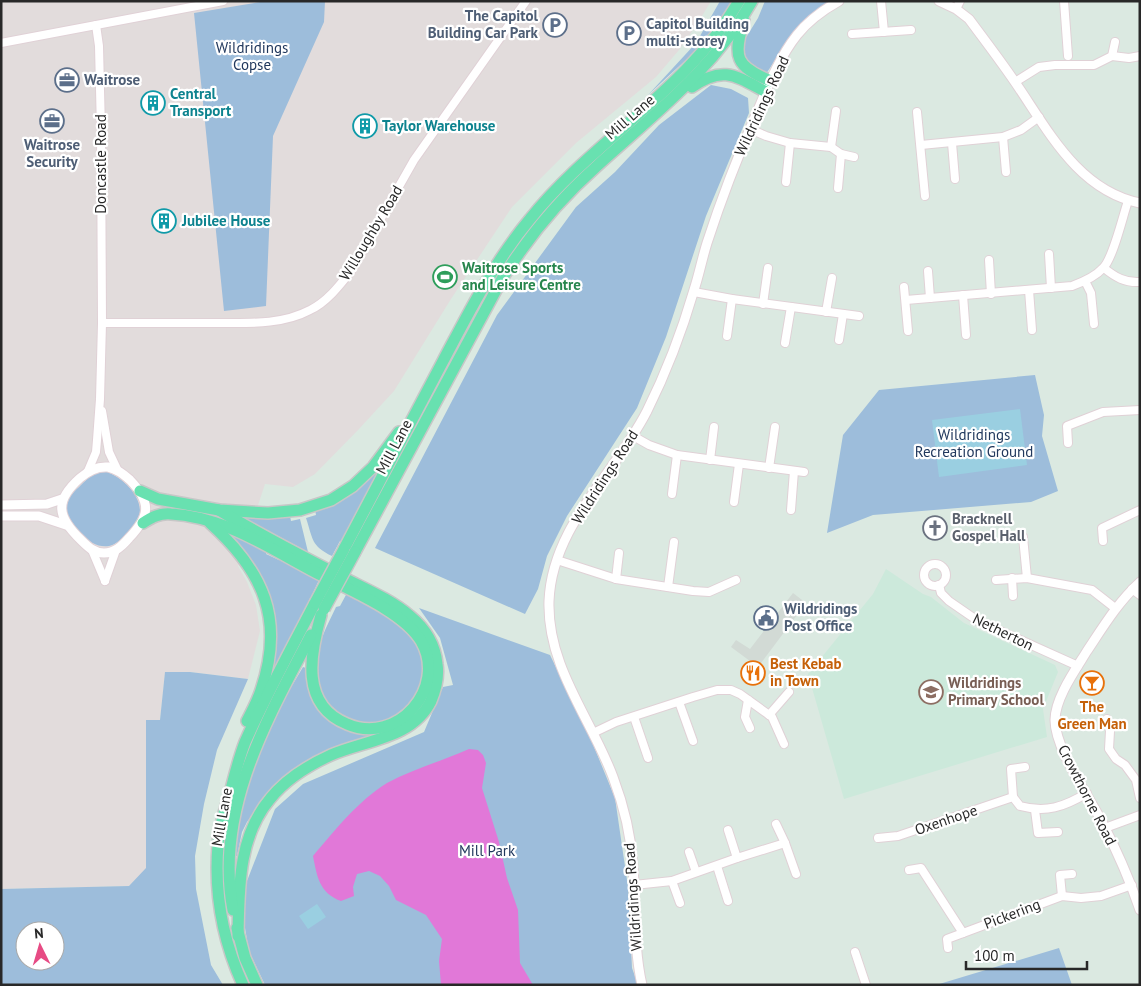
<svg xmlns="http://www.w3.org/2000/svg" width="1141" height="986" viewBox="0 0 1141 986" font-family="'PT Sans',sans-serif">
<rect width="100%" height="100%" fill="#dbe9e1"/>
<path fill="#e2dcdc" d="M1,1H711L699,21L679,50L656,77L576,143L512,207L451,299L394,391L359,429L315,474L293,487L265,484L238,566L247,582L256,605L260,631L248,679L190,672L165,673L160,720L146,721L147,868L129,886L1,889Z"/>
<path fill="#cce9db" d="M886,569L923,594L931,597L964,623L1055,665L1058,672L1043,709L1047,737L844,799L808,674L873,594Z"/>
<g fill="#9dbddb" fill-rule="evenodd">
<path d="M266,1H325L324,22L273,136L266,306L224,311L194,13Z"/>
<path d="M720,1H732L703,44L648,95L696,43Z"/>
<path d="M765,1H834L783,48L766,74L746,63L742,44L758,18Z"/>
<path d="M711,85L731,89L748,98L749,113L706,216L666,337L637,408L567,516L547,556L538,589L525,614L375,548L497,315L576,207L615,172L659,125Z"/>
<path d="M1035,375L1044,415L1042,436L1058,491L1031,502L873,515L827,533L843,435L879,390Z"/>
<path d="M392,449L342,542L340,541L332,556C311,546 313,539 306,518L316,515L315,509Z"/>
<path d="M103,471C121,474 149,501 137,521C132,529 119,544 109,546C90,550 62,521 67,503C69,495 76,490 81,485C88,478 93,473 103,471Z"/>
<path d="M290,516L291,521L300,519L308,552L242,517Z"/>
<path d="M224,530L266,551V554L279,560L281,559L319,580L311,597L312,598L266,686L272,647L246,554L238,543Z"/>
<path d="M347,593L398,621L422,648L424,687C418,695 404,716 396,719C364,732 330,719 319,686C318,680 314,673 315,668C316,646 327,626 336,607L340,606Z"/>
<path d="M419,608L550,655L590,737L615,798L628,887L632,968L638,985H265L249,951L240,899L275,809L303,784L424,732L443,687L453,685L440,638Z"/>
<path d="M432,649L412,720L349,746L264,798L247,822L242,832L237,856H234L238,823L254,765L277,711L303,667L306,668L308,684L344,727L410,719Z"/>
<path d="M165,672H190L248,679L217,750L204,804L195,856L196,889L211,965L223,985H1V889L129,886L146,868V720H160ZM25,931H55V961H25Z"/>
<path d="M1059,948L1072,985H936Z"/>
</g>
<g fill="#9acfe1">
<path d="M1020,409L1027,465L939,477L932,420Z"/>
<path d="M317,904L326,917L308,929L299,916Z"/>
</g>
<path fill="#d2dad5" d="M793,593L806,603L758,667L731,647L736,640L750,649Z"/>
<path fill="#e178d8" d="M469,749L478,750L483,755L486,763L482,788L499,842L507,878L518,910L520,963L533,985H441L439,961L442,939L426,915L396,900L389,886L380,876L369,871L357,874L353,887L354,896L341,901C319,893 317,876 313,856C335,830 358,801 387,783C413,769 442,761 469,749Z"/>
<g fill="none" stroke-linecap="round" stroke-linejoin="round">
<g stroke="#e0d1d6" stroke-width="10">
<g id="minor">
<path d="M881,1L884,32"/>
<path d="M1064,1L1068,56"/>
<path d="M956,9L960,1"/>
<path d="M852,34L911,30"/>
<path d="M1,43L223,1"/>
<path d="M1112,56L1129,58L1140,56"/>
<path d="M1015,82L1039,67L1055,65H1094L1112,56L1115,42"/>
<path d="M917,112L925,196"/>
<path d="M750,129L766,136L790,143L831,147L841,154L854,157"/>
<path d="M1003,137L1006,172"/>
<path d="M952,143L955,179"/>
<path d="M921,145L1003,137L1021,130L1039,117"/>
<path d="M831,147L836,111"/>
<path d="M786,182L790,143"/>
<path d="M838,188L841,154"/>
<path d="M1049,254L1051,288"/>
<path d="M989,260L991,294"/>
<path d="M1104,268C1115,277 1125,283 1140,282"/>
<path d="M928,271L930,298"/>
<path d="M1085,281L1091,293L1094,324"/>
<path d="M904,287L908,331"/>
<path d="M1029,290L1032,330"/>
<path d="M694,292L732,299L859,316"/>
<path d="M963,295L966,335"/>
<path d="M906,300L1072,286C1083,282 1096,276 1103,268C1113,259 1123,215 1128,201"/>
<path d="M763,304L768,268"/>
<path d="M826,312L832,278"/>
<path d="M102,323C140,323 179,323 217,323C248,323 282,325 310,310C327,302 340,285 351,271L414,160L526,1"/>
<path d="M727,336L732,299"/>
<path d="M839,340L843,314"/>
<path d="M785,343L791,307"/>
<path d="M102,411L109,452L117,469"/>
<path d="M633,436L649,445L677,455L804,472"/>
<path d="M1068,443L1067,426L1103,412L1140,410"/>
<path d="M710,460L714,427"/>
<path d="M769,468L775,427"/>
<path d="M88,471L96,452L97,440L100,399L102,323L101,131L99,46L96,25"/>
<path d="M672,494L677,455"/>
<path d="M734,502L739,464"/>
<path d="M791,510L794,471"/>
<path d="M1006,537H1023L1027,578"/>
<path d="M1103,541L1102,528L1140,510"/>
<path d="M92,550L105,581"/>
<path d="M557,560L616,579L693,591L709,592L736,580"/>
<circle cx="935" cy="575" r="11"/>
<path d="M1012,578L1013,596"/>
<path d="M616,579L619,553"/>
<path d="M996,580L1027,578L1092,590L1115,608"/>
<path d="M105,581L116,550"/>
<path d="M939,585L941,593L949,601L978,621L1078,666"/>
<path d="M668,587L674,542"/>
<path d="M1132,589L1140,595"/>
<path d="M748,700L745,717L750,728"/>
<path d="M679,702L693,741"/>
<path d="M769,715L789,692"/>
<path d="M634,717L648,758"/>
<path d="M1107,719L1110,731L1109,749L1116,759L1125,765L1136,780L1140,798"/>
<path d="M593,733L616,722L693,697L717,690H731L740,694L772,717L784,744"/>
<path d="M1013,797L1011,769L1025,767"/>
<path d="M1035,810L1038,833L1058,832"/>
<path d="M776,824L785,843L796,874"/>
<path d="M1105,828L1140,815"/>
<path d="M728,830L737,858"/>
<path d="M878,838L898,836L1013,797L1020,806C1046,813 1064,807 1087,793"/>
<path d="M689,852L696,872"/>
<path d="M717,866L728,901"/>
<path d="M909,870L921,868L963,933"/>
<path d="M672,881L680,903"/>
<path d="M634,885L672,881L737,858L785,843"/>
<path d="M1062,896L1060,875L1072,874"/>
<path d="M948,948L947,939L1062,896L1081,898L1101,896L1132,885"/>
<path d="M855,952L866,985"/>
</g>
</g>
<g stroke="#e0d1d6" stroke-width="11">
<g id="tertiary">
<path d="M939,1L956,9L969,19C986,42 1003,64 1019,88C1050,134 1080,191 1140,203"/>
<path d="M108,467C117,469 123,474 130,480C152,503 150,516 129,538C122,546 115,553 104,553C94,553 88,547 81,540C57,517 54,501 80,478C88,471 97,466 108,467Z"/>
<path d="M1,505L47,504L62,499"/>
<path d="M1,516H39L66,525"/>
<path d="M1140,582C1118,602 1103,627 1087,651C1076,669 1055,698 1055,720C1055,750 1090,797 1104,826C1118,853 1130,881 1140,910"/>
<path d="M642,985C633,945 636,906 633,866C631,836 624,806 613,777C591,718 547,667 549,601C552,526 615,474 647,411C666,373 682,331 694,290C699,275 702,259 707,243C721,200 737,158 755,117C767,89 778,59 797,35C808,21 823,10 839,1"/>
</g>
</g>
<g stroke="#c7c7c7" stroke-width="14">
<g id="primary">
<path d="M744,21C732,57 736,67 771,81"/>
<path d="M692,87C723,65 736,76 766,92"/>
<path d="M140,491L158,499L219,510L268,513L300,510L331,500L353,486L373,467L399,432"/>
<path d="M219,510C258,534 300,555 342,577C365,589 390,599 410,616C426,629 435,644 437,664C439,677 436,689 431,701C412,739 365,740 331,755C309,765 285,780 270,799C238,837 239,888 238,936"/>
<path d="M143,523C152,517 160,513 171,514C191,515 212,521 230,528C260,540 288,558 317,573C347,589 403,611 421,641C448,688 397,746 347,724C300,705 310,654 321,615"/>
<path d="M210,523C263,571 285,619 261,690C258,700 252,711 247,721"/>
<path d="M344,549C377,486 410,424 443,361C469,312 494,262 530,219C593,140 688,90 739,1"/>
<path d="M355,552L502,279C528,237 560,199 597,166C653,115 714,69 752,1"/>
<path d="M233,910C214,811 267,719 311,635"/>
<path d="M237,928L245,958L257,985"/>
<path d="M243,985C223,941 214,893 218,845C219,828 224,812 229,797C234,778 238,760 245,742C266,695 291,649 315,603"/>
</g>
</g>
<use href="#minor" stroke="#fff" stroke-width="8"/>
<use href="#tertiary" stroke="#fff" stroke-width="9"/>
<use href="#primary" stroke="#68e1b0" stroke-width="11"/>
<g stroke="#c7c7c7" stroke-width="14" stroke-linecap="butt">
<g id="primary-bridge">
<path d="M315,603L344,549"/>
<path d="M324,609L355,552"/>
</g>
</g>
<use href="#primary-bridge" stroke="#68e1b0" stroke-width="11"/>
</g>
<defs>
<g id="parking-ring" transform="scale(1.25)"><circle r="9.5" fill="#fff" stroke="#5c6f8a" stroke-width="1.5"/><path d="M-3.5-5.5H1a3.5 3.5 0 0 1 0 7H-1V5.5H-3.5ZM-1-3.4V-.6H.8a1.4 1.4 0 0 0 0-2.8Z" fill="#5c6f8a"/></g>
<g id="office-ring" transform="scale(1.25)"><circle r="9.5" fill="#fff" stroke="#5c6f8a" stroke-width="1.5"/><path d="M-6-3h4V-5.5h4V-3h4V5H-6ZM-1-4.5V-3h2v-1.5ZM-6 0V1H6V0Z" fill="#5c6f8a"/></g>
<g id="building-ring" transform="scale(1.25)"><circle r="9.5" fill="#fff" stroke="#0f9aa8" stroke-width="1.5"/><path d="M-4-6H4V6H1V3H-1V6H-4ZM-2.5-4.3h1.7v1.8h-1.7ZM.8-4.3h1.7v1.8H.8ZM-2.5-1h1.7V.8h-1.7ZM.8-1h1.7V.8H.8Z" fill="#0f9aa8"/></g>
<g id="stadium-ring" transform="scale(1.25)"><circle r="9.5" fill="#fff" stroke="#2e9e5b" stroke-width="1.5"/><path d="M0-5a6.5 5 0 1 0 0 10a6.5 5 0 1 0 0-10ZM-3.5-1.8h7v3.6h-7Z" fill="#2e9e5b"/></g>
<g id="church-ring" transform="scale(1.25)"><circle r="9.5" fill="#fff" stroke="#6b7280" stroke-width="1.5"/><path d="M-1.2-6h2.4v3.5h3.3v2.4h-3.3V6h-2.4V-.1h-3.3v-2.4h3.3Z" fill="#6b7280"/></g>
<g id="civic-ring" transform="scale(1.25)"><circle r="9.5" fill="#fff" stroke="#5c6f8a" stroke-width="1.5"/><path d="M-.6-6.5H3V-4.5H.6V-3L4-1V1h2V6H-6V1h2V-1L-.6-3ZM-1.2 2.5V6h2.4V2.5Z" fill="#5c6f8a"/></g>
<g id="restaurant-ring" transform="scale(1.25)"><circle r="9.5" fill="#fff" stroke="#e8710a" stroke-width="1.5"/><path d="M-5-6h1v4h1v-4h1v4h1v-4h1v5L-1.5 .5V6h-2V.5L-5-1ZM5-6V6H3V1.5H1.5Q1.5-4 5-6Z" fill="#e8710a"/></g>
<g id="bar-ring" transform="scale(1.25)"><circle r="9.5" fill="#fff" stroke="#e8710a" stroke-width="1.5"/><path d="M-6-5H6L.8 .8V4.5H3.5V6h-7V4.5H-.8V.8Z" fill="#e8710a"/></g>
<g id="school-ring" transform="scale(1.25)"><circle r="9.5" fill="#fff" stroke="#8d6e63" stroke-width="1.5"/><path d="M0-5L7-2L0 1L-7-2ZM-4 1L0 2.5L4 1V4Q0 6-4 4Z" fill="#8d6e63"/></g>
</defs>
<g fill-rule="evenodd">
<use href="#parking-ring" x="555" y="25"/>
<use href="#parking-ring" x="629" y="33"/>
<use href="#office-ring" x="67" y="80"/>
<use href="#building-ring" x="153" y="103"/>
<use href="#office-ring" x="52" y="121"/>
<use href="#building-ring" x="365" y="126"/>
<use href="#building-ring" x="164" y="221"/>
<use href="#stadium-ring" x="445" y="277"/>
<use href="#church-ring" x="935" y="528"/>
<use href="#civic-ring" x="766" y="618"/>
<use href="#restaurant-ring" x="753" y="673"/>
<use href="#bar-ring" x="1092" y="683"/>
<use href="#school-ring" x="931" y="692"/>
</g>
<g text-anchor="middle" stroke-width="4.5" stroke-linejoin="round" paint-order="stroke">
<g font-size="15" font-weight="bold" fill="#4e5e75" stroke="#fff" text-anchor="start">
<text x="538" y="21" text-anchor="end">The Capitol<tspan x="538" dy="17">Building Car Park</tspan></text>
<text x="646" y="29">Capitol Building<tspan x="646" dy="17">multi-storey</tspan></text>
<text x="84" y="85">Waitrose</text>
<text x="52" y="150" text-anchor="middle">Waitrose<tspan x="52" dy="17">Security</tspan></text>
<text x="784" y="614">Wildridings<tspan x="784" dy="17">Post Office</tspan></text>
</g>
<g font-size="15" fill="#21385d" stroke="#fff">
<text x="252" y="53">Wildridings<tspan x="252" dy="17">Copse</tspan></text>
<text x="974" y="440">Wildridings<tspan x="974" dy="17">Recreation Ground</tspan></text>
<text x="487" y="856">Mill Park</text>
</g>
<g font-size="15" font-weight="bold" fill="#0d838f" stroke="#fff" text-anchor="start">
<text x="170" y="99">Central<tspan x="170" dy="17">Transport</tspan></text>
<text x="382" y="131">Taylor Warehouse</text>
<text x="182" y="226">Jubilee House</text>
</g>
<g font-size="15" fill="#282828" stroke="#fff">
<text transform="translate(762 106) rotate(-65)" y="5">Wildridings Road</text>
<text transform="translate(630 117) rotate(-41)" y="5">Mill Lane</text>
<text transform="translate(101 164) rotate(-90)" y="5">Doncastle Road</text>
<text transform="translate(371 233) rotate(-59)" y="5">Willoughby Road</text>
<text transform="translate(394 447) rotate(-62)" y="5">Mill Lane</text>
<text transform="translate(605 477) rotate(-57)" y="5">Wildridings Road</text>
<text transform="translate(1003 632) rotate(26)" y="5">Netherton</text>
<text transform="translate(1087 795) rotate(63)" y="5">Crowthorne Road</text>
<text transform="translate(222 817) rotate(-80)" y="5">Mill Lane</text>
<text transform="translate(946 820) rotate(-19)" y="5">Oxenhope</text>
<text transform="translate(633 897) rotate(-94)" y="5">Wildridings Road</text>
<text transform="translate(1012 914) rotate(-21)" y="5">Pickering</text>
</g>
<g font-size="15" font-weight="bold" fill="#27864d" stroke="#fff" text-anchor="start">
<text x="462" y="273">Waitrose Sports<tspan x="462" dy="17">and Leisure Centre</tspan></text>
</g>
<g font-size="15" font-weight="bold" fill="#5b616d" stroke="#fff" text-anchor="start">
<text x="952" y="524">Bracknell<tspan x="952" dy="17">Gospel Hall</tspan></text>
</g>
<g font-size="15" font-weight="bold" fill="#c56008" stroke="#fff" text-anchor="start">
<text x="770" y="669">Best Kebab<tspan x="770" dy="17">in Town</tspan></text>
<text x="1092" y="712" text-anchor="middle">The<tspan x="1092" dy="17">Green Man</tspan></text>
</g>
<g font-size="15" font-weight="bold" fill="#785e54" stroke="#fff" text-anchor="start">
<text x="948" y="688">Wildridings<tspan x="948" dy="17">Primary School</tspan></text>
</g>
</g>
<rect width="1141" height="986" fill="none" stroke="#282828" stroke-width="5"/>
<g transform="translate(40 946) rotate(355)"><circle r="24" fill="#ffffff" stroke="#a9a9a9"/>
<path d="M0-4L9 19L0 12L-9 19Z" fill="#e74b84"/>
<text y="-8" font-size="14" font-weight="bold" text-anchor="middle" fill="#282828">N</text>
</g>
<path d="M966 961v8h121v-8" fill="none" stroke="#282828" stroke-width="2.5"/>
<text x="974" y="961" font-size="15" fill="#282828" stroke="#ffffff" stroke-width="4" paint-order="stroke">100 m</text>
</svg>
